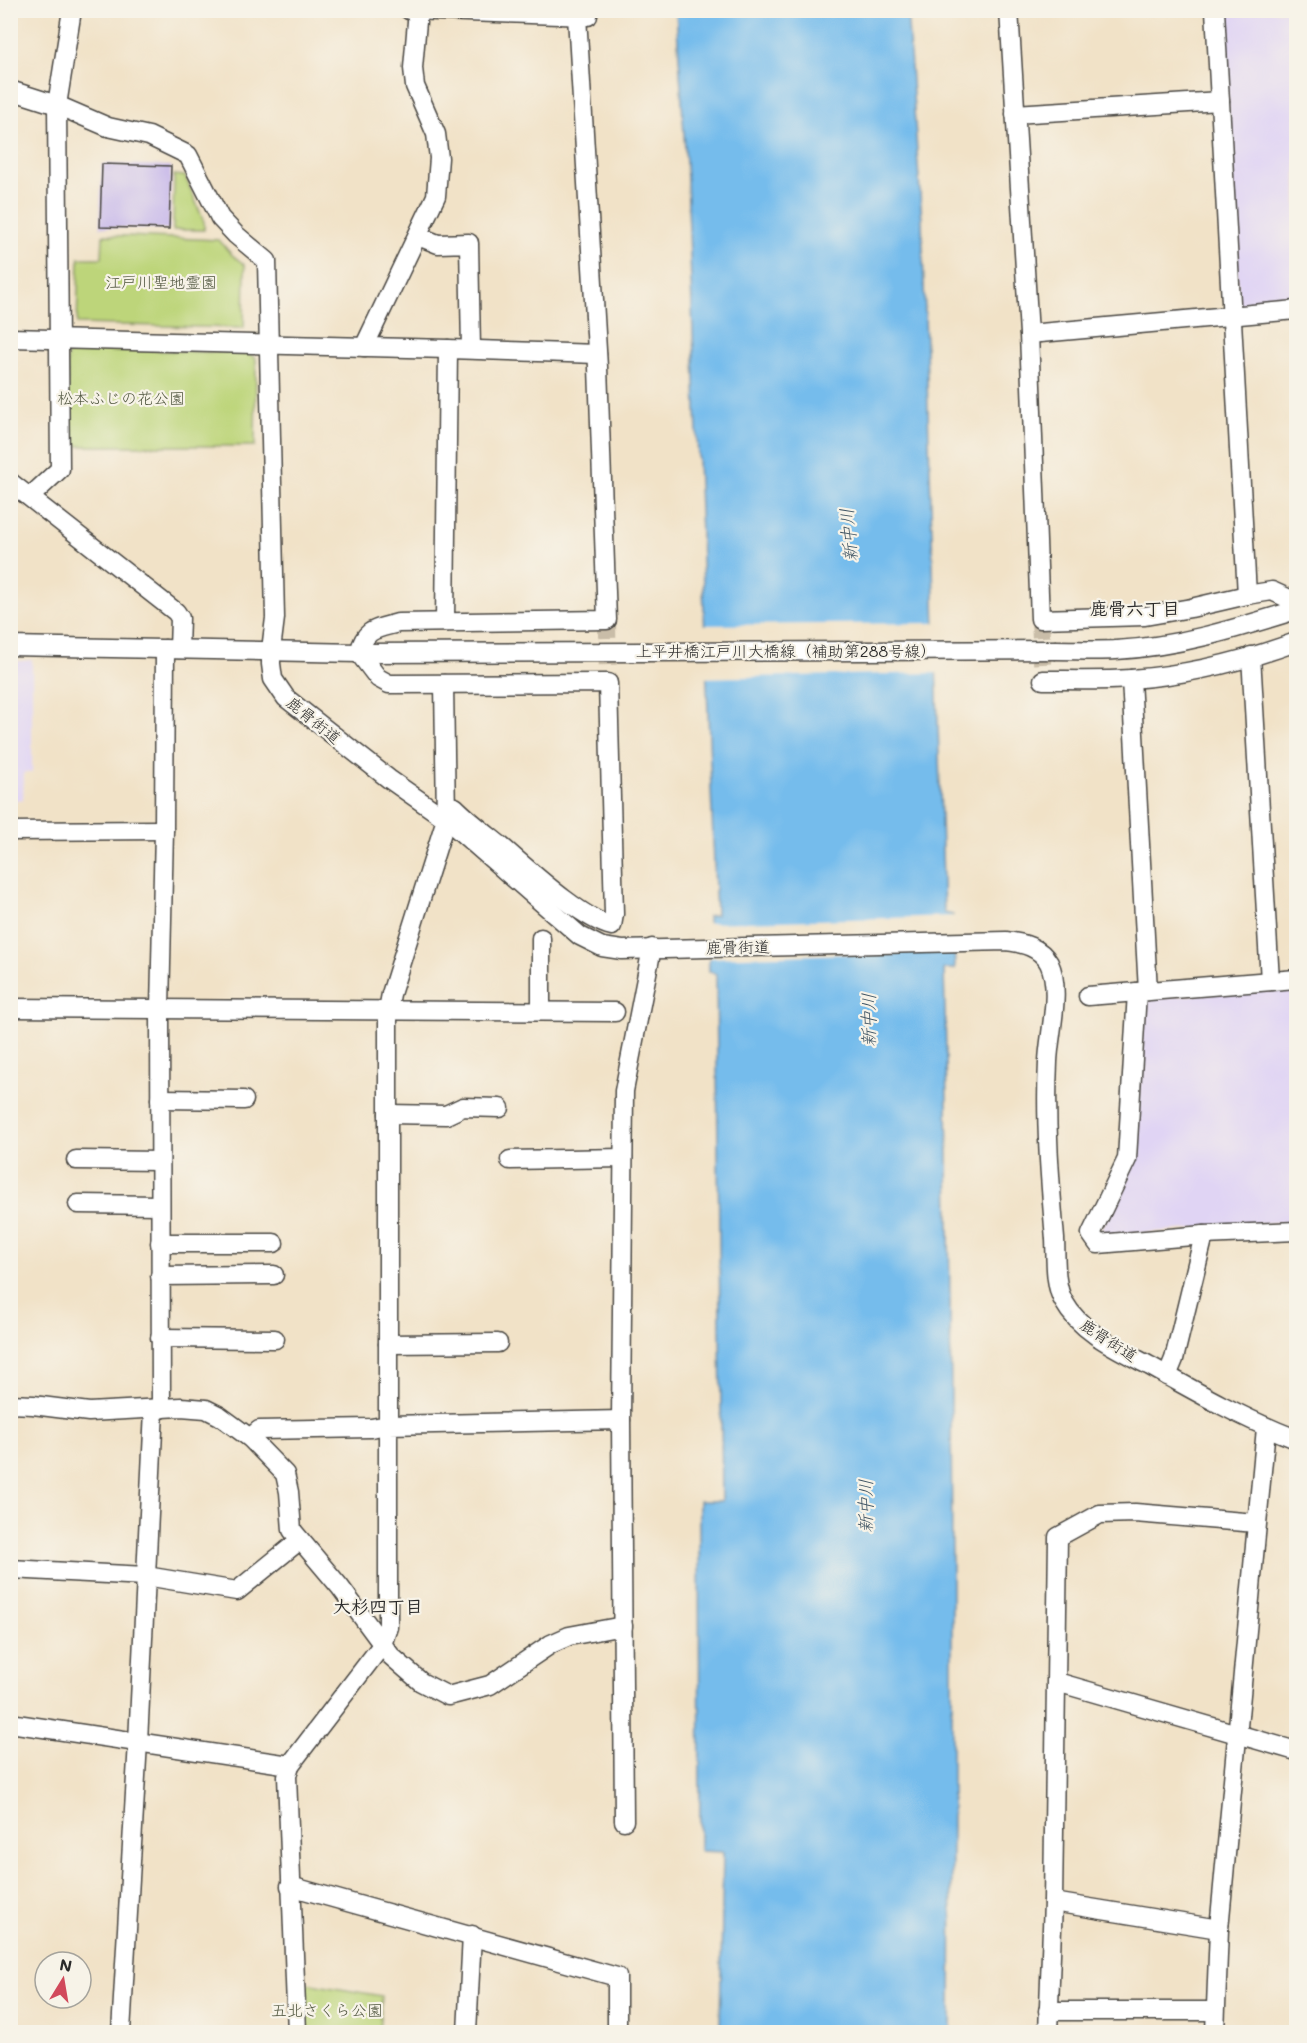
<svg xmlns="http://www.w3.org/2000/svg" width="1307" height="2043" viewBox="0 0 1307 2043" font-family="Mali,'Klee One',sans-serif">
<rect width="100%" height="100%" fill="#f7f3e8"/>
<filter id="ink" filterUnits="userSpaceOnUse"><feTurbulence type="fractalNoise" baseFrequency=".0167" numOctaves="2"/><feDisplacementMap in="SourceGraphic" scale="12" xChannelSelector="R" yChannelSelector="G"/><feConvolveMatrix kernelMatrix="1 2 1 2 8 2 1 2 1" color-interpolation-filters="sRGB"/></filter>
<filter id="wash" filterUnits="userSpaceOnUse"><feTurbulence type="fractalNoise" baseFrequency=".008" numOctaves="4" result="noise"/><feDisplacementMap in="SourceGraphic" scale="24" xChannelSelector="R" yChannelSelector="G"/><feGaussianBlur stdDeviation="1.35" result="paint"/><feColorMatrix in="noise" values="0 0 0 0 0 0 0 0 0 0 0 0 0 0 0 0 0 1.4 0 .05"/><feComposite in="paint" operator="in"/></filter>
<g filter="url(#wash)">
<rect width="100%" height="100%" fill="#f1e2c7"/>
<g fill="#e0d4f4">
<path d="M1223,11H1296V304L1245,308L1239,303Z"/>
<path d="M32,660V773L24,772L23,800L11,801V662Z"/>
<path d="M1296,986V1227L1278,1222L1104,1236L1101,1231L1135,1156L1144,1002L1147,999Z"/>
</g>
<g fill="#bdd57a" stroke="#748052" stroke-width="1.5">
<path d="M174,175L185,176L204,222V230H173Z"/>
<path d="M103,235L219,240L231,254L245,265L244,328L77,324L79,258H102Z"/>
<path d="M73,348L248,353L256,359L255,446H69L67,357Z"/>
<path d="M299,1982L382,1996L379,2032H300Z"/>
</g>
<path fill="#74bcec" stroke="#50748c" stroke-width="1.5" d="M676,11H907L922,221L944,913L953,915L955,969H944C953,1324 953,1678 951,2032H720L723,1852L700,1851L699,1501H722L716,974L709,971L708,916L716,915L687,180Z"/>
<g fill="#f1e2c7">
<path d="M937,623L939,673L703,678L701,625Z"/>
<path d="M956,916L957,951L706,958V923Z"/>
</g>
<g id="blocks">
<path fill="#bdaceb" d="M102,164L171,166L169,229L100,227Z"/>
</g>
</g>
<g filter="url(#ink)">
<use href="#blocks" fill-opacity="0" stroke="#494642" stroke-width="1.5"/>
<g fill="none" stroke-linecap="round" stroke-linejoin="round">
<g stroke="#c9bda8" stroke-width="18" stroke-dasharray="18 9" stroke-linecap="butt">
<path d="M1040,619L1043,680"/>
<path d="M607,620L608,683"/>
</g>
<g stroke="#494642" stroke-width="21">
<g id="minor">
<path d="M409,10L588,16"/>
<path d="M1009,10L1029,334L1040,619L1145,616L1191,608L1247,595L1272,591L1296,602"/>
<path d="M1215,10L1247,595"/>
<path d="M10,90L57,105L108,127L149,136L188,155L220,218L236,235L267,261L275,618L271,650V664L273,679L286,698L389,779L446,819L580,936L602,947L622,950L1006,941C1023,943 1040,947 1049,963C1062,990 1049,1033 1048,1062C1045,1121 1050,1180 1055,1239C1056,1259 1054,1285 1064,1302C1081,1333 1120,1350 1150,1366C1198,1393 1246,1420 1296,1439"/>
<path d="M1015,114L1220,101"/>
<path d="M418,236L438,244L469,243L471,349"/>
<path d="M1029,334L1296,310"/>
<path d="M10,338L448,349L597,354"/>
<path d="M364,347L436,196L439,158L436,134L415,86L413,68L418,10"/>
<path d="M10,482L176,612L180,618L179,649"/>
<path d="M31,496L60,469L57,105L72,10"/>
<path d="M445,622L448,349"/>
<path d="M10,646L359,653L646,652"/>
<path d="M1056,650C1076,650 1096,651 1116,650C1178,647 1238,628 1296,610"/>
<path d="M1251,656L1270,981"/>
<path d="M1131,679L1148,991"/>
<path d="M1043,680C1072,680 1102,681 1131,679C1187,675 1244,661 1296,642"/>
<path d="M445,805L455,807C469,821 485,833 501,846C527,868 581,919 612,926L614,914L608,683L389,684L378,678L359,653C365,628 376,629 398,623L607,620L598,367L577,16"/>
<path d="M10,831L164,830"/>
<path d="M1296,979L1137,992L1127,1159L1091,1234L1098,1244L1204,1235L1296,1231"/>
<path d="M1088,996L1137,992"/>
<path d="M10,1008L615,1012"/>
<path d="M541,1011V938"/>
<path d="M160,1099L244,1100"/>
<path d="M388,1114L446,1115L463,1107L500,1108"/>
<path d="M76,1160L160,1161"/>
<path d="M510,1160L623,1158"/>
<path d="M78,1204L160,1205"/>
<path d="M160,1243H274"/>
<path d="M160,1276L274,1275"/>
<path d="M160,1338L275,1339"/>
<path d="M388,1344L498,1343"/>
<path d="M1167,1376L1174,1359L1204,1235"/>
<path d="M10,1404L33,1405L89,1412L181,1407L206,1409L220,1416L250,1438L285,1474L289,1492L292,1530L340,1587L391,1656L421,1682L448,1696L490,1685L551,1644L569,1636L623,1626"/>
<path d="M161,1409L160,1008L164,830L165,649"/>
<path d="M250,1438L259,1430L371,1428L388,1425V1010L391,994L446,819L444,684"/>
<path d="M10,1569L146,1576L237,1591L300,1540"/>
<path d="M1057,1682L1296,1751"/>
<path d="M10,1723L290,1765L287,1776L297,2032"/>
<path d="M290,1765L382,1645L388,1627V1425L621,1420"/>
<path d="M624,1821L621,1420L624,1091L652,948"/>
<path d="M290,1886L617,1977V2032"/>
<path d="M1053,1902L1219,1929"/>
<path d="M1048,2011H1215"/>
<path d="M121,2032L138,1742L154,1410"/>
<path d="M467,2032L472,1935"/>
<path d="M1048,2032L1053,1902L1058,1537L1100,1514L1135,1513L1256,1523"/>
<path d="M1215,2032L1219,1929L1266,1428"/>
</g>
</g>
<use href="#minor" stroke="#fff" stroke-width="18"/>
<g stroke="#494642" stroke-width="21" stroke-linecap="butt">
<path id="minor-bridge" d="M646,652L1056,650"/>
</g>
<use href="#minor-bridge" stroke="#fff" stroke-width="18"/>
</g>
</g>
<g text-anchor="middle" stroke-width="4.5" stroke-linejoin="round" paint-order="stroke">
<g font-size="16" fill="#50563f" stroke="#f7f3e8">
<text x="161" y="288">江戸川聖地霊園</text>
<text x="121" y="404">松本ふじの花公園</text>
<text x="327" y="2016">五北さくら公園</text>
</g>
<g font-size="16" fill="#2b2b2b" stroke="#f7f3e8">
<text x="786" y="657">上平井橋江戸川大橋線（補助第288号線）</text>
<text transform="translate(314 720) rotate(39)" y="6">鹿骨街道</text>
<text transform="translate(738 947) rotate(-1)" y="6">鹿骨街道</text>
<text transform="translate(1109 1340) rotate(33)" y="6">鹿骨街道</text>
</g>
<g font-size="18" font-style="italic" fill="#415665" stroke="#f7f3e8">
<text transform="translate(849 535) rotate(-95)" y="6">新中川</text>
<text transform="translate(869 1020) rotate(-90)" y="6">新中川</text>
<text transform="translate(866 1506) rotate(-90)" y="6">新中川</text>
</g>
<g font-size="18" font-weight="bold" fill="#2b2b2b" stroke="#f7f3e8">
<text x="1135" y="615">鹿骨六丁目</text>
<text x="378" y="1613">大杉四丁目</text>
</g>
</g>
<rect width="1307" height="2043" fill="none" stroke="#f7f3e8" stroke-width="36"/>
<g transform="translate(63 1980) rotate(11)"><circle r="28" fill="#f7f3e8" stroke="#a5a39c" stroke-width="1.5"/>
<path d="M0-4.5L10 22L0 15L-10 22Z" fill="#d1495b"/>
<text y="-9" font-size="16" font-weight="bold" text-anchor="middle" fill="#2b2b2b">N</text>
</g>
</svg>
